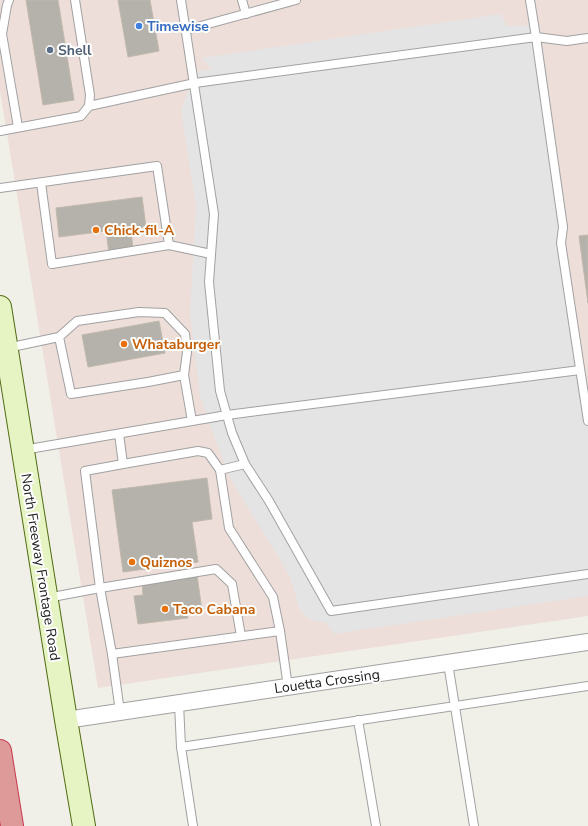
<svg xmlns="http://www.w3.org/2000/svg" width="588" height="826" viewBox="0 0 588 826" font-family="'Nunito Sans',sans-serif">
<rect width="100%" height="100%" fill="#f0efe8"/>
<path fill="#eeded9" d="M0,0H588V616L98,688L0,91Z"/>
<path fill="#e4e4e4" d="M501,14L507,26H540L566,229L564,245L588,393V596L334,634L325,622H318L311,620L305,616L300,610L297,603L296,595L288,573L231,480L215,439L200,396L190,313L196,207L181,110L195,72L211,69L202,58Z"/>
<g fill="#b5b1ab" stroke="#c0b9ac">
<path d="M26,0H58L74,100L43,105Z"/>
<path d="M118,0H150L159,51L128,57Z"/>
<path d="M142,197L146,227L131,229L133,250L109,253L106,231L59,237L56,208Z"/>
<path d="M588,235V303L579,236Z"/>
<path d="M159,321L165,353L88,367L82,335Z"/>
<path d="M207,478L212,519L192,522L198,562L123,572L112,490Z"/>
<path d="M197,575L202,611L187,613L188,618L138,624L134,596L143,595L142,582Z"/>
</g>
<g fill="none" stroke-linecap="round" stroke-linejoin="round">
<g stroke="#a1a1a1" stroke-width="10">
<g id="lane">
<path d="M181,0L214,214L209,282L220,391L232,433L245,464L269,501L331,611L588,574"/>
<path d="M242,0L246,14"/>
<path d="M186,30L296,0"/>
<path d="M0,34H2L7,5L9,0"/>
<path d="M2,34L18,127"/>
<path d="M588,38L567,41L536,37L563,227L561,243L588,421"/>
<path d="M89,106L195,83L536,37L530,0"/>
<path d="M0,131L81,116L89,106L90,95L75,0"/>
<path d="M0,188L157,166L169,245L52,264L41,183"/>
<path d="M169,245L211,254"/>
<path d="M7,348L59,337L77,321L139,312L165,313L185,334L187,352L184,375L148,382L71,394L59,337"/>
<path d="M184,375L192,421"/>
<path d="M119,434L123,464L85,471L100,588L112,654L280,631L273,597L229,528L220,470L208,453L198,451L123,464"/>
<path d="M23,450L227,415L580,370"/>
<path d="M220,470L245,464"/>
<path d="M47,598L100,588L216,569L232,584L241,636"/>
<path d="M280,631L288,687"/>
<path d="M112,654L120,712"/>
<path d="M448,663L474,826"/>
<path d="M179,703L181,747L193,826"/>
<path d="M358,720L376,826"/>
<path d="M181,747L588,686"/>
</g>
</g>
<g stroke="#a1a1a1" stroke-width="18">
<path id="street" d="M66,720L588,642"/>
</g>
<g stroke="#506d12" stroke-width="24">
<path id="secondary" d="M0,307L66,720L84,826"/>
</g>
<g stroke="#c83a4e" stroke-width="24">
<path id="highway" d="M0,751L12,826"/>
</g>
<use href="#lane" stroke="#fff" stroke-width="8"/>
<use href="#street" stroke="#fff" stroke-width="16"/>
<use href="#secondary" stroke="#e6f3c2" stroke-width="22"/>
<use href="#highway" stroke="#de9a99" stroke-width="22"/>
</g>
<circle fill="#3f7fe0" stroke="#fff" stroke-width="1.5" cx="139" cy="26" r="4"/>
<circle fill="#5c6f8a" stroke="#fff" stroke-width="1.5" cx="50" cy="50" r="4"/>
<g fill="#e8710a" stroke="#fff" stroke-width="1.5">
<circle cx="96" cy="230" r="4"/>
<circle cx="124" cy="344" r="4"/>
<circle cx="132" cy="562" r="4"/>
<circle cx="165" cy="609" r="4"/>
</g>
<g text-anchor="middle" stroke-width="4" stroke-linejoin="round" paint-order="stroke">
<g font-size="14" font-weight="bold" fill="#366cbe" stroke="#fff" text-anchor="start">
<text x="147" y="31">Timewise</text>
</g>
<g font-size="14" font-weight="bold" fill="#4e5e75" stroke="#fff" text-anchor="start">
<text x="58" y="55">Shell</text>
</g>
<g font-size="14" font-weight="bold" fill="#c56008" stroke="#fff" text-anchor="start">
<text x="104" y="235">Chick-fil-A</text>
<text x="132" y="349">Whataburger</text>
<text x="140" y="567">Quiznos</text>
<text x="173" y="614">Taco Cabana</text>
</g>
<g font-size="14" fill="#202020" stroke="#fff">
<text transform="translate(41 567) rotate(81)" y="5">North Freeway Frontage Road</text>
<text transform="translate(327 681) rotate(-8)" y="5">Louetta Crossing</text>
</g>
</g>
</svg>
